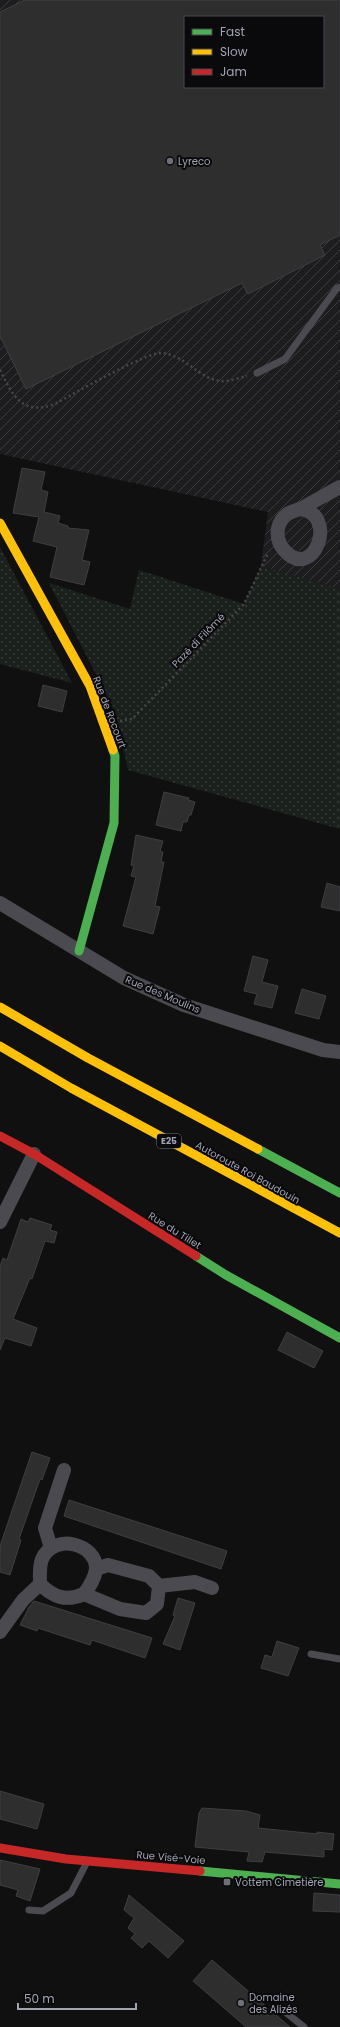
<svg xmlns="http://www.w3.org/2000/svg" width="340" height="2027" viewBox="0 0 340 2027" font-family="Poppins,sans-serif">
<defs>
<pattern id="industrial-furrows" width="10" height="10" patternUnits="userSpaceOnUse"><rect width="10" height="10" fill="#1d1d1f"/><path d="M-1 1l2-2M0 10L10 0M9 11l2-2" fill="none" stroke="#3b3b3d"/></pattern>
<pattern id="grass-dots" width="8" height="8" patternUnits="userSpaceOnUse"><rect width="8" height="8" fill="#1a201b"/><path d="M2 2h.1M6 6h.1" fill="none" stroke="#383d3a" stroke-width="1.8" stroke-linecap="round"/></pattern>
</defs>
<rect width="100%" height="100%" fill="#101010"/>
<path fill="url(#industrial-furrows)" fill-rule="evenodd" d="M0,0H340V589L261,566L268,512L0,454ZM185,17H323V87H185Z"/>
<g fill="url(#grass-dots)">
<path d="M0,547L72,683L0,664Z"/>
<path d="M261,566L340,589V829L128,770L116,713L49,583L130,609L139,570L244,604Z"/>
</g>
<g fill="#2e2e2f" stroke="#3e3f44" fill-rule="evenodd">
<path d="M25,0H340V235L320,245L325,255L248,294L242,283L26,389L0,336V12ZM185,17H323V87H185Z"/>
<path d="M22,468L45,472L41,490L48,492L44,512L60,516L58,523L68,526V528L89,530L82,560L90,562L84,585L50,577L57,547L33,541L39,517L13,513Z"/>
<path d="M43,685L67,691L62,712L38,706Z"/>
<path d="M164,792L189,798L188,800L195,802L191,815H189L187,822H183L181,831L156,825Z"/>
<path d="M136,835L163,841L160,851L163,852L161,862H164L155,906L160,907L153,934L123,926L136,877L131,876L134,866L131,865Z"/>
<path d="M327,883L340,887V911L321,907Z"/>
<path d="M253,956L268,960L262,982L278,986L272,1008L254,1004L257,994L244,991Z"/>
<path d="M302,989L326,996L319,1019L295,1013Z"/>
<path d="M30,1218L52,1225L50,1230L57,1232L54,1243L45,1241L32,1279L30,1278L13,1319L37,1328L31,1346L5,1338L0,1350V1266L3,1258L7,1260L21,1219L28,1222Z"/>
<path d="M287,1332L323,1351L314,1368L278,1350Z"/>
<path d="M32,1452L50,1458L42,1480L40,1479L19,1539L21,1540L10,1575L0,1572V1546Z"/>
<path d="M69,1500L227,1551L221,1569L64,1516Z"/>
<path d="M178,1598L195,1603L180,1650L163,1644L175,1616L173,1615Z"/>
<path d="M34,1601L152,1638L145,1658L92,1640L90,1645L38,1628L37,1631L20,1625L29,1607Z"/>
<path d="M277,1641L299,1648L288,1676L261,1668L265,1655L272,1657Z"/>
<path d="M0,1791L44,1804L37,1829L0,1819Z"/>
<path d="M202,1808L246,1811L260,1815L258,1828L317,1834V1832L334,1834L332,1850L324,1849V1857L265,1852L262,1862L247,1861L249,1852L195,1847L199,1813Z"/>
<path d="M0,1860L40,1869L30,1901L16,1896L18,1890L0,1885Z"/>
<path d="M314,1893L340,1895V1912L313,1911Z"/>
<path d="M129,1895L184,1941L168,1958L149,1941L142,1948L131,1938L135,1934L128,1928L134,1918L124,1910Z"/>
<path d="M212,1960L290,2027H246L193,1981Z"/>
</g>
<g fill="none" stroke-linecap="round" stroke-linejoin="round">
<g stroke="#46464b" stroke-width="2.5" stroke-dasharray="2 3" stroke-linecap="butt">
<path d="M0,370C13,396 22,416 55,404C73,394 146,352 162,353C185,355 198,378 220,381C228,382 239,378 247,376"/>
<path d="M120,721L132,719L244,604L268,553"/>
</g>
<g stroke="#4a4a50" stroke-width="7">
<path d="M257,373L285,359L337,288L340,287"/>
<path d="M311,1654L340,1659"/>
<path d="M29,1910L43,1911L71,1893L87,1862"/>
<path d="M284,2011L304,2027"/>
</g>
<g stroke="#4a4a50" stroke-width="14">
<path d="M299,509C340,512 314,584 284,550C276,541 275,526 284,517C288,512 294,511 300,509C313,502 327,494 340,487"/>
<path d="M0,903L124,978L184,1005L323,1050L340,1052"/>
<path d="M0,1222L34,1154"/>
<path d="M51,1548L45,1528L64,1470"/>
<path d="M159,1586L195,1582L212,1588"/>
<path d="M84,1594L120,1609L146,1613L157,1604L159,1586L149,1576L108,1565L96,1569"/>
<path d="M0,1632L23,1600L40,1584C40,1576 39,1567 42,1559C54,1532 97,1544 96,1569C95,1579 89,1587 84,1594C66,1602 53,1597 40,1584"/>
</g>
<g stroke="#4caf50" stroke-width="9">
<path d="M79,951L114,823L115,756L113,750"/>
<path d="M258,1149L340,1193"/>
<path d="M196,1256L226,1275L340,1338"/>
<path d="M200,1871L340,1884"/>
</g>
<g stroke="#ffc107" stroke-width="9">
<path d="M0,523L90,686L113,750"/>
<path d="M0,1007L88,1058L258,1149"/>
<path d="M0,1046L71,1088L340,1233"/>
</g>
<g stroke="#c62828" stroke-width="9">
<path d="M0,1136L34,1154L196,1256"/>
<path d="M0,1848L66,1859L200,1871"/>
</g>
</g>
<g fill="#6e7079" stroke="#0a0a0c" stroke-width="1.5">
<circle cx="170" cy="161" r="4"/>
<rect x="223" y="1878" width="8" height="8" rx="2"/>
<circle cx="241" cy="2003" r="4"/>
</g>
<g text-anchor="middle" stroke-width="4" stroke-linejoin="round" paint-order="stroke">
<rect fill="#0a0a0c" stroke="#737580" stroke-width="1" x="157" y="1134" width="24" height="14" rx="3"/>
<g font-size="9" font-weight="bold" fill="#a0a3b2">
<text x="169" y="1144">E25</text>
</g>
<g font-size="10" fill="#a0a3b2" stroke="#0a0a0c" text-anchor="start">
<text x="178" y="165">Lyreco</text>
<text x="235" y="1886">Vottem Cimetière</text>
<text x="249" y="2001">Domaine<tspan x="249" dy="12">des Alizés</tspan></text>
</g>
<g font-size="10" fill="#a0a3b2" stroke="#0a0a0c">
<text transform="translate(198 640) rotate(-46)" y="4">Pazê di Filômé</text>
<text transform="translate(110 712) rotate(69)" y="4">Rue de Rocourt</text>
<text transform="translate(163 994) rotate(23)" y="4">Rue des Moulins</text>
<text transform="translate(248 1172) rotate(29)" y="4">Autoroute Roi Baudouin</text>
<text transform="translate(175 1230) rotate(32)" y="4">Rue du Tillet</text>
<text transform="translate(171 1857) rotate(5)" y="4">Rue Visé-Voie</text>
</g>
</g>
<rect x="184" y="16" width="140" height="72" fill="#0a0a0c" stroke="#46474e"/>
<rect x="192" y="29" width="20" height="6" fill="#4caf50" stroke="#46474e"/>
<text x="220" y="36" font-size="12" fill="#a0a3b2">Fast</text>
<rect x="192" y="49" width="20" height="6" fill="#ffc107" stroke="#46474e"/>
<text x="220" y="56" font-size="12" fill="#a0a3b2">Slow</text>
<rect x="192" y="69" width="20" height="6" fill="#c62828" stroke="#46474e"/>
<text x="220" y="76" font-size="12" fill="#a0a3b2">Jam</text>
<path d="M18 2003v6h118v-6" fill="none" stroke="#a0a3b2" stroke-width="2"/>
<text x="24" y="2003" font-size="12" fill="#a0a3b2" stroke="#0a0a0c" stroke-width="3" paint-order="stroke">50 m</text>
</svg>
